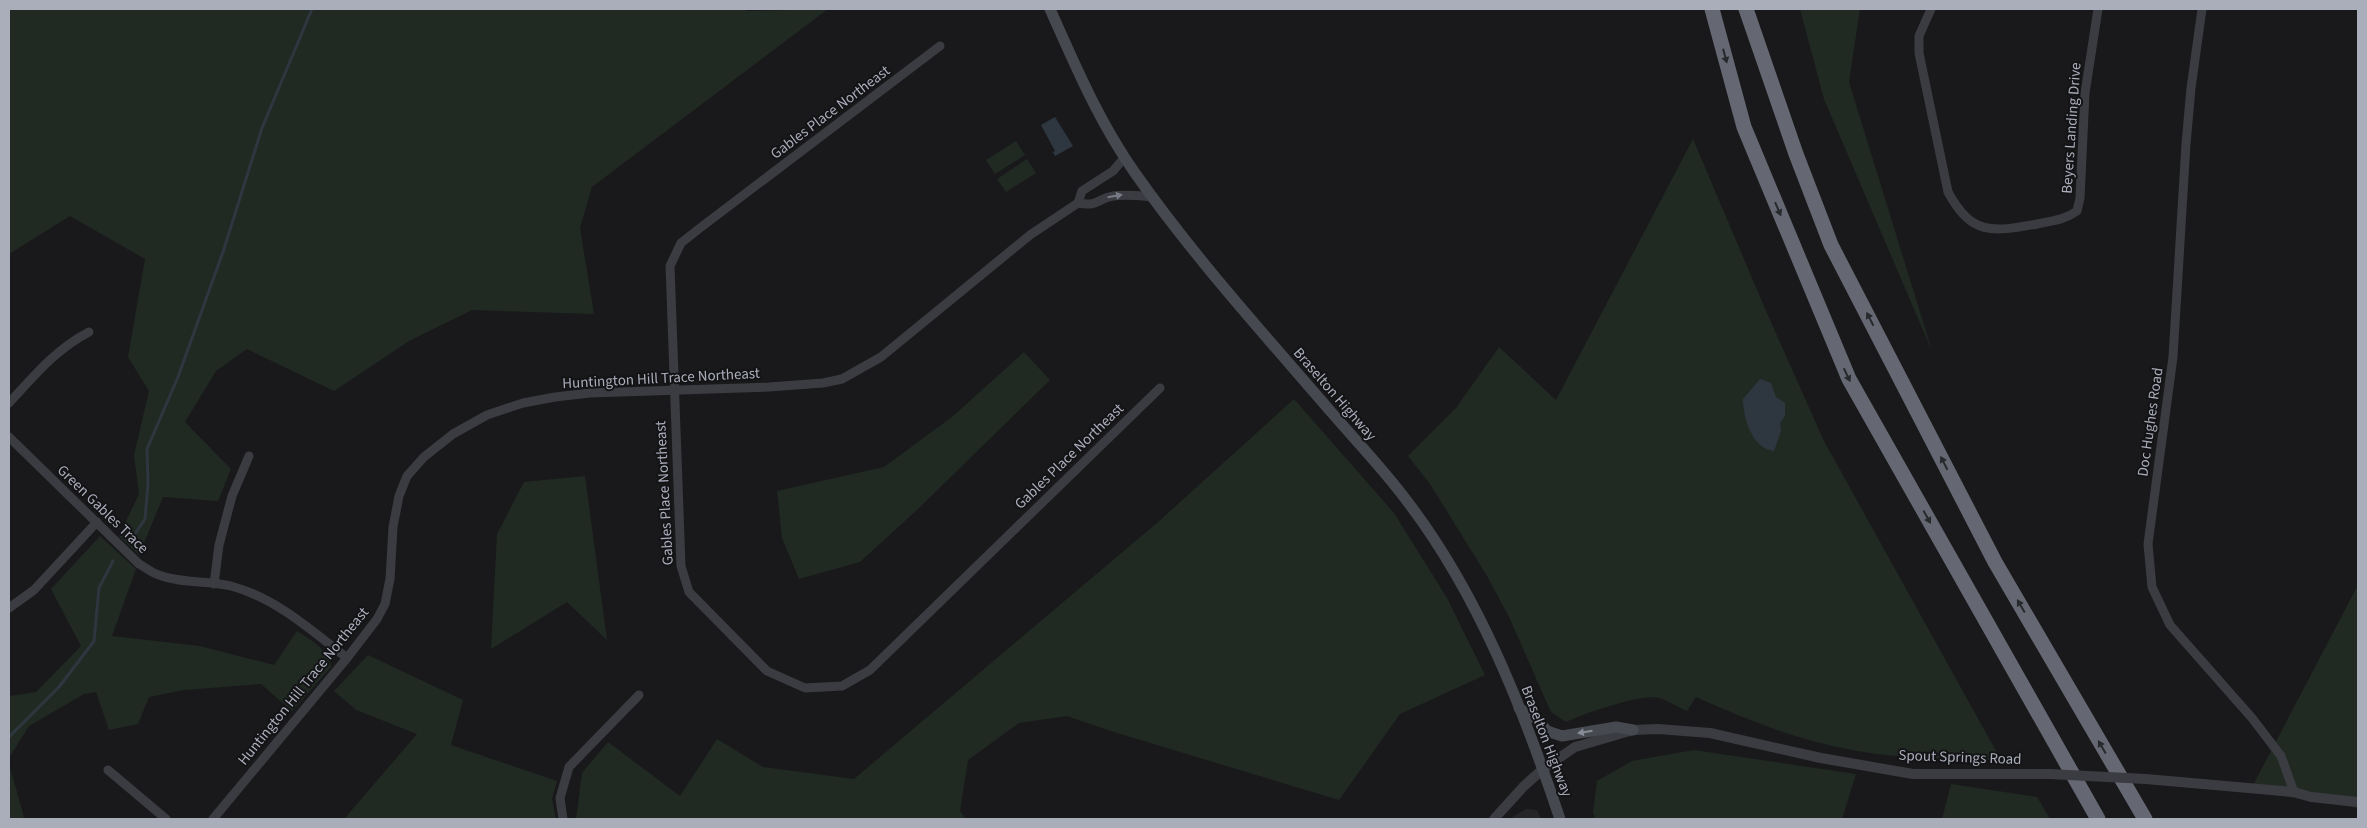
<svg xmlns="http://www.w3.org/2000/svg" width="2367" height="828" viewBox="0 0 2367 828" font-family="'Source Sans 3',sans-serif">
<rect width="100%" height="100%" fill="#19191b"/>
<path fill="#252528" d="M1526,809L1537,810L1541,819H1509Z"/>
<g fill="#202a22">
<path d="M10,9H744L747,11L828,9L592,187L580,228L594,314L472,310L409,341L334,391L247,349L216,371L185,422L231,469L218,501L163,497L139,555L119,536L139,494L134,455L149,391L128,357L145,259L70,216L9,254Z"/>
<path d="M1800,9H1860L1849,82L1932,351L1824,99Z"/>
<path d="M1693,139L1766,311L1824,441L2001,760C1954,759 1898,759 1852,750C1797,740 1747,720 1696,697L1687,711C1678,707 1669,701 1659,698C1642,693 1583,714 1566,722L1551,712L1509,617L1487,576L1430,484L1408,456L1456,408L1499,347L1556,400Z"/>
<path d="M1016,141L1025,155L995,174L986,160Z"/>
<path d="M1027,159L1036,173L1006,192L997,179Z"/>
<path d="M1024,352L1050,380L918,509L860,562L799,579L782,538L777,491L884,467L952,417Z"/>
<path d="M1294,399L1394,513L1447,598L1485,675L1400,714L1339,800L1114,732L1067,716L1019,723L968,760L960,811L966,819H576L582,773L608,742L680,796L717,739L763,767L854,779L1158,522Z"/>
<path d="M585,476L607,640L567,602L491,649L497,534L524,482Z"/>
<path d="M100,536L136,569L112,636L200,646L274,665L297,631C311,640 329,650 331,667L292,711L261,684L184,690L149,697L138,724L109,730L96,692L84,694L29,726L9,758V696L36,692L81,646L51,589Z"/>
<path d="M2358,585V808L2250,791Z"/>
<path d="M368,655L463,700L451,745L557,781L552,799L556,819H344L417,734L356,710L334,691Z"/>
<path d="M1694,750L1856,774L1842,819H1595L1593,812L1597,781L1632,761Z"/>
<path d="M9,764L24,817L21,819H9Z"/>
<path d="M1951,784L2037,797L2050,819H1942Z"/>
</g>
<g fill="#2e3740">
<path d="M1055,117L1073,146L1055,156L1053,152L1055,151L1041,125Z"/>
<path d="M1760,379L1771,383L1776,397L1785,403V416L1780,423L1781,431L1774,451C1752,449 1743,417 1743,399Z"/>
</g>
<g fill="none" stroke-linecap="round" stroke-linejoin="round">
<g stroke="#2e3740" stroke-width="3">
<path d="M131,540L145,519L148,484L147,449L178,377L223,252L262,128L312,9"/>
<path d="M9,737L59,687L94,641L99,588L113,561"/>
</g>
<g stroke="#3b3c42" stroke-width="9">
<path d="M1931,9L1919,36V53L1948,192C1972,236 1992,232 2037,224C2051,221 2065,220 2077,211L2080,198L2085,93L2098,9"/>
<path d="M2202,9L2191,88L2186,144L2173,357L2148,544L2152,587L2170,625L2252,718L2281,756L2294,792"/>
<path d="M940,46L700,228L681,243L670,266L681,566L689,592L767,671L805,688L842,686L870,670L1160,388"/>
<path d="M1078,203C1099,207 1096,199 1113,196C1126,194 1140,196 1153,197"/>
<path d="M9,403C34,376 56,349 89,332"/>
<path d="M9,437L139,564C145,567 152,573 159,575C182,584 207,580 231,586C276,598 311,630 347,658"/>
<path d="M214,584L219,545L232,496L249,456"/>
<path d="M9,608L34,590L97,522"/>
<path d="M108,770L166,819"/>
<path d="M213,819L347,658L377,619L385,604L390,579L393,527L399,496L407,476L424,457L453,434L487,415L523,403L555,397L590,393L769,387L823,383L842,379L881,357L1030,235L1078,203L1082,191L1113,171L1125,157"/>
<path d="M563,819L560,798L569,767L639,695"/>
</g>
<g stroke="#3b3c42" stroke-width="10">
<path d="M2146,779L2294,792L2311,797L2358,802"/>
<path d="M1494,819L1523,787L1543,769L1575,747L1633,730L1658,729L1710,733L1821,758L1913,774H2049"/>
</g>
<g stroke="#474950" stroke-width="11">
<path d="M1050,9C1075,65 1099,122 1135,173C1194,257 1264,334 1332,413C1357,442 1384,470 1407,501C1479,595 1523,709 1560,819"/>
<path d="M1519,708L1538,720L1547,731L1562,736L1616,727L1633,730"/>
</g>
<g stroke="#656872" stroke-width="15">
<path d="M1712,9L1744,127L1849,379L2098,819"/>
<path d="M1746,9L1796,154L1831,245L1995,562L2145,819"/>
</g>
<path stroke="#3b3c42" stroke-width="10" d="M2049,774L2146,779"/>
</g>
<defs><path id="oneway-solid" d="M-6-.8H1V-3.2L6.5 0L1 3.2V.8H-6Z" transform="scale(1.25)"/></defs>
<g fill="#28292d">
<use href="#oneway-solid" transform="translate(1725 56) rotate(75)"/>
<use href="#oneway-solid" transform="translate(1778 209) rotate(67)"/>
<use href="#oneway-solid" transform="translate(1870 319) rotate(-117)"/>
<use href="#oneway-solid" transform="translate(1847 375) rotate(65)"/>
<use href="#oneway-solid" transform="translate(1944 463) rotate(-117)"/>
<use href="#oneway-solid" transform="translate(1927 517) rotate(61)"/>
<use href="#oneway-solid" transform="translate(2021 606) rotate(-120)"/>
<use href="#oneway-solid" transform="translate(2102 747) rotate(-120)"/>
</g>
<use fill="#787b85" href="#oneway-solid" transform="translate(1115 196) rotate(-10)"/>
<use fill="#878b96" href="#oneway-solid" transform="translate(1585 732) rotate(171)"/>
<g text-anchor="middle" stroke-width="4" stroke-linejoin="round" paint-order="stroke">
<g font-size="15" fill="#aaaebb" stroke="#141416">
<text transform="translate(830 112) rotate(-37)" y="5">Gables Place Northeast</text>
<text transform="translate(2071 128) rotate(-86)" y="5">Beyers Landing Drive</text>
<text transform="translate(661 378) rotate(-3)" y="5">Huntington Hill Trace Northeast</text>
<text transform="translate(1335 394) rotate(49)" y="5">Braselton Highway</text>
<text transform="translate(2150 422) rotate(-82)" y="5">Doc Hughes Road</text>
<text transform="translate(1069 456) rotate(-44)" y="5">Gables Place Northeast</text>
<text transform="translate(664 493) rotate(-93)" y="5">Gables Place Northeast</text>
<text transform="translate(103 509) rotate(44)" y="5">Green Gables Trace</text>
<text transform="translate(303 686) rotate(-51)" y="5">Huntington Hill Trace Northeast</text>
<text transform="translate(1547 741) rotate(69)" y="5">Braselton Highway</text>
<text transform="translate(1960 757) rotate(2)" y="5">Spout Springs Road</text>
</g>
</g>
<rect width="2367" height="828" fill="none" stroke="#aaaebb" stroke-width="20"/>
</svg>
